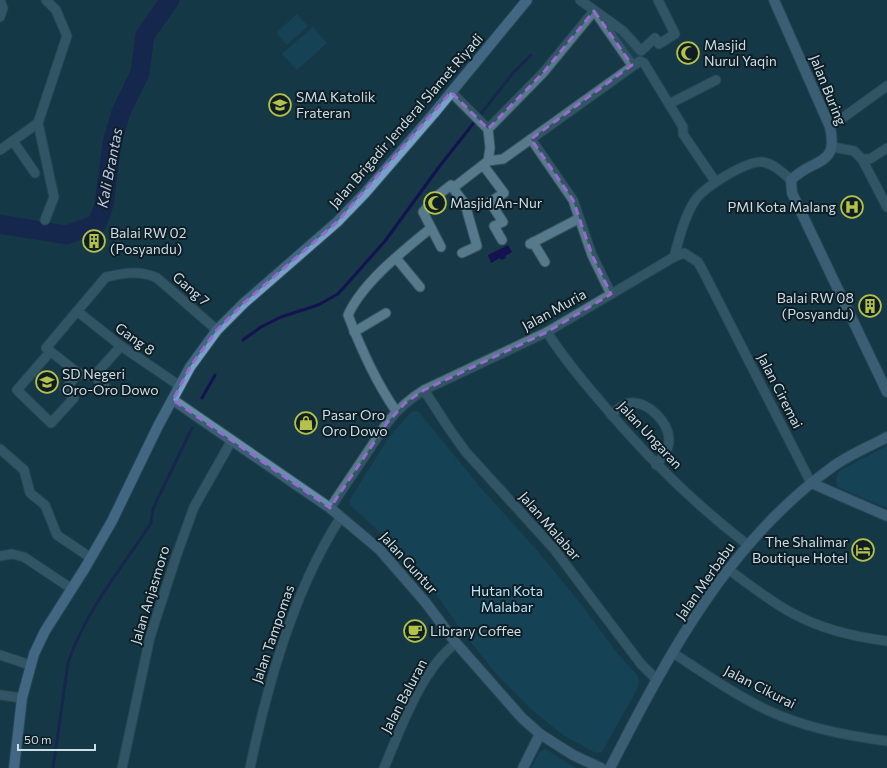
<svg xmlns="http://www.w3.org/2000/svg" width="887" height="768" viewBox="0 0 887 768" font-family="Commissioner,sans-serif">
<rect width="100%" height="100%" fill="#163847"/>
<g fill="#144f67">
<path d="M297,14L308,26L287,45L276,33Z"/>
<path d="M603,17L641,55L631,61Z"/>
<path d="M313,27L327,43L297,70L282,54Z"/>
<path d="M418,411L480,487L536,549L581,604L617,653L637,675L639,682L637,689L602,752L596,753L563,735L531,709L498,676L462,631L432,588L405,555L350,505V499L388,439L411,412Z"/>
<path d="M887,446V508L838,487L836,479L839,471Z"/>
<path d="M545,749L576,768H531L539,753Z"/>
</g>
<path fill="#151252" d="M508,245L512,252L505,256L506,258L501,260L500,258L491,263L488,255Z"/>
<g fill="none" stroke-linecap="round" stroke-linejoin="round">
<g stroke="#151252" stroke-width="3">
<path d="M243,340L261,327L281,317L318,305L338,294L385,241L439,167L513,73L531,55"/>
<path d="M202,398L215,375"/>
<path d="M53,768L68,663C85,611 122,568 151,523L153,509L160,494L192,428"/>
</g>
<path stroke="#151252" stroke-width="19" d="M0,224L66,235L97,224L104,205L112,143L121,112L140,73L145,35L170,0"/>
<g stroke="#395461" stroke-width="11">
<g id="street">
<path d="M580,0L623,31L641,51L655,38L659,44L675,34L658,0"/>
<path d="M596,13L632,65"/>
<path d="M0,17L3,8L0,0"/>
<path d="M451,92L488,129L543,73L594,11"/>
<path d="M669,104L716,80"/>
<path d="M830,127L887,86"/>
<path d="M488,129L490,148L488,161"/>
<path d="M531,139L573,200L592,255L611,294"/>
<path d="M13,141L35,173"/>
<path d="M833,147L854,151L862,159H870L887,148"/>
<path d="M0,150L38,123"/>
<path d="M862,159L887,207"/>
<path d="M483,165L504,193L490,202L503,222L494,226L502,240"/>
<path d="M453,188L465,204L477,246L462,253"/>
<path d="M45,220L54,197L38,123L67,36L56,10L46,0"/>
<path d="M533,242L545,262"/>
<path d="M530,244L578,219"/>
<path d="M441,247L423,212L437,196L451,185L453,188L488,161L503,159L640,61L644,63L683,127V134L715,181"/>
<path d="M674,257C679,239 684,218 694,202C702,188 747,160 763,162C774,164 783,173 791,180"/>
<path d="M396,258L420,287"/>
<path d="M77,311L121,346L180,386"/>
<path d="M354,332L386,313"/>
<path d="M547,332C562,356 581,379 600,401C644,454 693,503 748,545"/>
<path d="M50,352L17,390L51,423L74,398L65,390L78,373"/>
<path d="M94,376L121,346"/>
<path d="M105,386L94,376L78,373L46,348L106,277C124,273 141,270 157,278L217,330"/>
<path d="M424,390L448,427L465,451L554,549L641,664L656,679"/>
<path d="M396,411C375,381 361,349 348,315C363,282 403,251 431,228"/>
<path d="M611,415C616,411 623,404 629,403C648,400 669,423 669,440C669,450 662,458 656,465"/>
<path d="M0,449L24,470L30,493L45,505L57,535L91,558"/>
<path d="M330,508L387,423C398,409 409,399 424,390L547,332L674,257L684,253L698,262L703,271L811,483"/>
<path d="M0,556L12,554L24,557L72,589"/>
<path d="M728,569C749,585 770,601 792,613C821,629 855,637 887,641"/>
<path d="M673,653C704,673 735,695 769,711C806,728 847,736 887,741"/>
<path d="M0,655L30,665"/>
<path d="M0,695L22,698"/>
<path d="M122,768L150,637L177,554L194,507L232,440"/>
<path d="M250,768C267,686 295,587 341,517"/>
<path d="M384,768C401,728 421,670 456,643"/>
</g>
</g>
<g stroke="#395461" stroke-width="12">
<g id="secondary">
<path d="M774,0L830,127C839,168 813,157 791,180L792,193L887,392"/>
<path d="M173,400L330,508L380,550L426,603L456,643L522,718L540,734L573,755L601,768"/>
<path d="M811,483L887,516"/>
<path d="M523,768L540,734"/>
<path d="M610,768C667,657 728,542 831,468C848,455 869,447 887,437"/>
</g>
</g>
<g stroke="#395461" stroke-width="12">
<path id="primary" d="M14,768L22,698L34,654L45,631L85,568L112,521L158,426L190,367L217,330L244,303L337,222L365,193L435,112L527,0"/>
</g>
<use href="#street" stroke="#56798b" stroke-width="9"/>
<use href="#secondary" stroke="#668daa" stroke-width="10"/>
<use href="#primary" stroke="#76a1c9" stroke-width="10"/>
</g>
<path d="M0 0H887V768H0ZM594,11L632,65L531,139L573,200L592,255L611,294L547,332L424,390L405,403L387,423L330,508L173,400L190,367L217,330L244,303L337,222L451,92L488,129L543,73Z" fill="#163847" fill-opacity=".55" fill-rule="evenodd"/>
<path fill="none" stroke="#976acd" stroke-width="3" stroke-dasharray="8 5" stroke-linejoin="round" d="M594,11L632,65L531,139L573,200L592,255L611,294L547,332L424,390L405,403L387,423L330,508L173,400L190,367L217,330L244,303L337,222L451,92L488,129L543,73Z"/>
<defs>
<g id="mosque-ring" transform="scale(1.15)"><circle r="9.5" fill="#0f1e24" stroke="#b4c24a" stroke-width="1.5"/><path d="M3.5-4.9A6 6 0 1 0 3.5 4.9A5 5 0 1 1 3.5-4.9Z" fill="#b4c24a"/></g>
<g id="school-ring" transform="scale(1.15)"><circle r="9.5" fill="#0f1e24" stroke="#b4c24a" stroke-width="1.5"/><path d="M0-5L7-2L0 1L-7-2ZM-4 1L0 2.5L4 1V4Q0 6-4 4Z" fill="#b4c24a"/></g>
<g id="hospital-ring" transform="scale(1.15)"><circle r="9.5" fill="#0f1e24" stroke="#b4c24a" stroke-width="1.5"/><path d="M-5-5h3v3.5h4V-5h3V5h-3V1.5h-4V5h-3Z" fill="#b4c24a"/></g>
<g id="building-ring" transform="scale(1.15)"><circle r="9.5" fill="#0f1e24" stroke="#b4c24a" stroke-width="1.5"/><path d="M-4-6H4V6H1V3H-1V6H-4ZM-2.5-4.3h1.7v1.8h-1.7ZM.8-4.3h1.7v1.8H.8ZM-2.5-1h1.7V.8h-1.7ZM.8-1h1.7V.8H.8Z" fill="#b4c24a"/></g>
<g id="shop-ring" transform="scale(1.15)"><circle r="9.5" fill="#0f1e24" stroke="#b4c24a" stroke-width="1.5"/><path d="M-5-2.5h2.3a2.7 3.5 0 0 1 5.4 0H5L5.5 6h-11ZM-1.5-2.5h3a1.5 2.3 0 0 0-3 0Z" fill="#b4c24a"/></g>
<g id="hotel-ring" transform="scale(1.15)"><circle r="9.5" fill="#0f1e24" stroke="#b4c24a" stroke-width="1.5"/><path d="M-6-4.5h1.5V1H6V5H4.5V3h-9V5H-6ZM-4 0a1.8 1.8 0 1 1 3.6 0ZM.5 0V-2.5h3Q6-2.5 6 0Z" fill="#b4c24a"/></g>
<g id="cafe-ring" transform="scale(1.15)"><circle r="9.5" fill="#0f1e24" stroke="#b4c24a" stroke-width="1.5"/><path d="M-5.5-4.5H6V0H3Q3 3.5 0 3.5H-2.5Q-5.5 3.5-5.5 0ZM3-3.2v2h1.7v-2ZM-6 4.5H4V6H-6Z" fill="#b4c24a"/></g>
</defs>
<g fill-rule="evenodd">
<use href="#mosque-ring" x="688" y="53"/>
<use href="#school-ring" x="280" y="105"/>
<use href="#mosque-ring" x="435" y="203"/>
<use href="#hospital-ring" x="852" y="207"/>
<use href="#building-ring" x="94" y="241"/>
<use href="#building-ring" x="870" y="306"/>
<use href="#school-ring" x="47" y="382"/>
<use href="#shop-ring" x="306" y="423"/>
<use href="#hotel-ring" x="863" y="550"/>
<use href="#cafe-ring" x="415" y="631"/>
</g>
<g text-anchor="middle" stroke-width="4" stroke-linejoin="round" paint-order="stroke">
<g font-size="14" fill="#cbdde7" stroke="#0f1e24" text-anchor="start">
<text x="704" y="50">Masjid<tspan x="704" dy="16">Nurul Yaqin</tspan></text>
<text x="296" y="102">SMA Katolik<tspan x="296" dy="16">Frateran</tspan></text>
<text x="450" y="208">Masjid An-Nur</text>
<text x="836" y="212" text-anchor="end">PMI Kota Malang</text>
<text x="110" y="238">Balai RW 02<tspan x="110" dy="16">(Posyandu)</tspan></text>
<text x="854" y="303" text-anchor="end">Balai RW 08<tspan x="854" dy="16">(Posyandu)</tspan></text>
<text x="62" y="379">SD Negeri<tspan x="62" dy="16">Oro-Oro Dowo</tspan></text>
<text x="322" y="420">Pasar Oro<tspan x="322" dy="16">Oro Dowo</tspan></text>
<text x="848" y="547" text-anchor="end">The Shalimar<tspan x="848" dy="16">Boutique Hotel</tspan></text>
<text x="430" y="636">Library Coffee</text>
</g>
<g font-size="14" fill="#cbdde7" stroke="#0f1e24">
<text transform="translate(828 90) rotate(68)" y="5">Jalan Buring</text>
<text transform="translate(406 121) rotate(-49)" y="5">Jalan Brigadir Jenderal Slamet Riyadi</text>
<text transform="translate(191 289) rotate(41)" y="5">Gang 7</text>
<text transform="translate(554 310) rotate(-29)" y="5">Jalan Muria</text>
<text transform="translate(135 339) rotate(36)" y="5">Gang 8</text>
<text transform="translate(780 391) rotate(63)" y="5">Jalan Ciremai</text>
<text transform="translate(650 435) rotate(47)" y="5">Jalan Ungaran</text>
<text transform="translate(550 526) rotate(49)" y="5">Jalan Malabar</text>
<text transform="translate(409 563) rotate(48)" y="5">Jalan Guntur</text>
<text transform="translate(705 581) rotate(-55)" y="5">Jalan Merbabu</text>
<text transform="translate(150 595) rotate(-73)" y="5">Jalan Anjasmoro</text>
<text transform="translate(273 634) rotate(-71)" y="5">Jalan Tampomas</text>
<text transform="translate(760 687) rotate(27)" y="5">Jalan Cikurai</text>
<text transform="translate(404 696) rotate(-62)" y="5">Jalan Baluran</text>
</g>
<g font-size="14" fill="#b7e5fc" stroke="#0f1e24">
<text x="507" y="596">Hutan Kota<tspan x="507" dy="16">Malabar</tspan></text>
</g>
<g font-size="15" font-style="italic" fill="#bdc6ee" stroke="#0f1e24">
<text transform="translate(110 168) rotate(-79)" y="5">Kali Brantas</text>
</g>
</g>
<path d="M18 744v6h77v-6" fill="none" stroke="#cbdde7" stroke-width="2"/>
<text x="24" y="744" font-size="12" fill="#cbdde7" stroke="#0f1e24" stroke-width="3" paint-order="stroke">50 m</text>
</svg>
